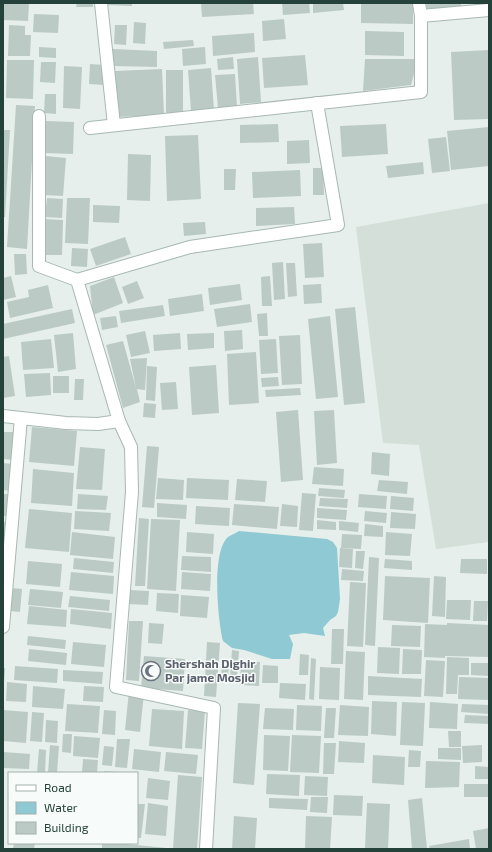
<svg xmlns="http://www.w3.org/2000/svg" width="492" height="852" viewBox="0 0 492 852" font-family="'Exo 2',sans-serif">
<rect width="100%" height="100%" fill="#e6efeb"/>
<path fill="#d4dfda" d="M489,203V542L436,549L419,445L383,443L356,227Z"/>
<path fill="#8ec9d4" d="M239,531L327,539L333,542L337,548L340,599L338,612L336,616L330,620L323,628L325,636L304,633L289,635L293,644L290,659H272L244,650L232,648L223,641C218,621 211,552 228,537C231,535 236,533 239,531Z"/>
<g fill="#bbcac4">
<path d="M3,3H29L28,21L3,20Z"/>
<path d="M77,3H93V7H76Z"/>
<path d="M107,3H132V6L107,5Z"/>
<path d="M201,3H253L254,14L202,17Z"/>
<path d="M282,3H309L310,13L283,15Z"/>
<path d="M313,3H343L344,10L313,13Z"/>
<path d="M361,3H413V24L361,23Z"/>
<path d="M426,3H461V6L427,9Z"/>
<path d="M476,3H489V7H477Z"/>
<path d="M34,14L59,15L58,33L33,32Z"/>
<path d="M284,19L286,39L263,41L262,21Z"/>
<path d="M134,22L146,23L145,44L133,43Z"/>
<path d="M9,25L25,26V35H31L30,56H8Z"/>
<path d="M115,25H127L126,45L114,44Z"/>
<path d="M365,31L404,32V56L365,55Z"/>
<path d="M254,33L255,52L213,56L212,36Z"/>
<path d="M193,40L194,46L164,49L163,42Z"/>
<path d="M39,47L56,48V58L39,57Z"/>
<path d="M205,47L206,64L183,66L182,49Z"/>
<path d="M113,49L157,51V67L113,66Z"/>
<path d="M489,50V119L454,120L451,52Z"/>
<path d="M305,55L308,85L264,88L262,58Z"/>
<path d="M233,57L234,69L218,70L217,59Z"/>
<path d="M258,57L261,102L240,104L237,59Z"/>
<path d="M365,59H418L411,85L363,91Z"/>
<path d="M7,60H34L33,99L6,98Z"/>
<path d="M41,62H56L55,83L40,82Z"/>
<path d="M90,64L104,65L103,85L89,84Z"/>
<path d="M64,66L82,67L80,109L63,108Z"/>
<path d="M211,68L214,110L191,111L188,70Z"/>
<path d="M162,69L164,115L117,117L115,71Z"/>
<path d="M166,70H183V114L166,113Z"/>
<path d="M235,74L237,106L218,108L215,75Z"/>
<path d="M45,94H56V114L44,113Z"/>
<path d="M16,105L35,106L27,249L7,247Z"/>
<path d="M45,121L74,122L73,154L44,153Z"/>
<path d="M278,124L279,142L240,143V125Z"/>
<path d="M386,124L388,154L342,157L340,126Z"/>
<path d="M489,127V166L451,170L447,131Z"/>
<path d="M3,130H10L5,217H3Z"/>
<path d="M198,135L201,199L167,201L165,136Z"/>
<path d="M446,137L450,171L432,173L428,139Z"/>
<path d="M309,140L310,163L287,164V141Z"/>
<path d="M128,154L151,155L150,201L127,200Z"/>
<path d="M46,156L66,158L63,196L43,195Z"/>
<path d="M423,162L424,174L388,178L386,166Z"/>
<path d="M313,168H323L324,195H313Z"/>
<path d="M224,169H236L235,190H224Z"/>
<path d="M300,170L301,196L253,198L252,172Z"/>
<path d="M47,198L63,199L62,218L45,217Z"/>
<path d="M67,198H90L88,244L65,243Z"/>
<path d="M93,205L120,206L119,223L93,222Z"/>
<path d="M294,207L295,224L256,226V208Z"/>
<path d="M45,219L63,220L62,255H44Z"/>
<path d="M205,222L206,234L184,236L183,223Z"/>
<path d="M125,237L131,254L96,266L90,249Z"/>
<path d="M322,243L324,277L305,278L303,244Z"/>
<path d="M72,248L88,249L87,267L71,266Z"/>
<path d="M14,254H26L27,274L15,275Z"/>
<path d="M283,262L285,299L274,300L272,263Z"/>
<path d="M286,263H295L297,296L288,297Z"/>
<path d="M11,276L16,297L3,300V278Z"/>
<path d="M270,276L272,306H262L261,277Z"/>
<path d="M114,277L123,303L93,315L90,286Z"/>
<path d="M137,281L144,298L128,304L122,287Z"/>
<path d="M240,284L242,300L210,305L208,288Z"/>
<path d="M321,284L322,303L304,304L303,285Z"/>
<path d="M48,285L53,308L10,318L7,302L29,297L28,290Z"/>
<path d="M202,294L204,311L170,316L168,299Z"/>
<path d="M250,304L252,322L217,327L214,309Z"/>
<path d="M163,305L165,316L121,323L119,311Z"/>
<path d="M355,307L365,403L344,405L335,309Z"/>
<path d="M72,309L75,323L3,339V324Z"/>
<path d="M267,313L268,336H259L257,314Z"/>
<path d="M116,316L118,327L102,330L100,318Z"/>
<path d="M330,316L338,397L316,399L308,319Z"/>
<path d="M242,330L243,349L225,351L224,331Z"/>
<path d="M145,331L150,353L131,357L126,335Z"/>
<path d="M73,333L76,369L58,372L54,335Z"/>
<path d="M180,333L181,349L154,351L153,335Z"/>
<path d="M214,333V348L188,350L187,334Z"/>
<path d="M300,335L302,384L282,385L279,336Z"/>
<path d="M51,339L54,368L23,370L21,342Z"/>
<path d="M276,339L278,373L261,374L259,340Z"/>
<path d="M123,341L136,388L130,359L147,358L145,390L137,389L140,402L123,408L106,345Z"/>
<path d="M256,352L259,403L229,405L227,354Z"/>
<path d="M9,356L15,396L3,398V357Z"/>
<path d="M216,365L219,413L192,415L189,367Z"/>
<path d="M147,366L157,367L155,401L146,400Z"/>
<path d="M50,373L51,395L26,397L24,374Z"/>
<rect x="53" y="376" width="16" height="17"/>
<path d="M278,377L279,386L262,387L261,378Z"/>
<path d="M75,379H84L83,400H74Z"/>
<path d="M176,382L178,409L162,410L160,383Z"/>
<path d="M300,388L301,395L266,397L265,390Z"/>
<path d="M144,403L156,404L155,418L143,417Z"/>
<path d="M298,410L303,480L281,482L276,412Z"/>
<path d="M334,410L337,463L317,465L314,411Z"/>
<path d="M32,427L77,431L74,466L29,462Z"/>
<path d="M3,432H13L12,460L3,459Z"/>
<path d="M147,446L159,447L154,508L142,507Z"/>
<path d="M80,447L105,449L102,490L76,489Z"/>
<path d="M372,452L390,454L389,476L371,474Z"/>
<path d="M3,463L13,464L11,491L3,490Z"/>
<path d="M314,467L344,469L343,486L312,484Z"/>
<path d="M33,469L74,473L72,506L31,503Z"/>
<path d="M158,478L184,480L183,500L156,499Z"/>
<path d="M187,478L229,480L228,500L186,498Z"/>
<path d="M237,479L267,481L265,502L235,500Z"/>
<path d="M379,480L408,482L407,494L377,491Z"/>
<path d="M319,488L345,490L344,498L318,496Z"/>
<path d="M302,493L316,494L313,531L299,530Z"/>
<path d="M3,494H11L10,516H3Z"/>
<path d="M78,494L108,496L106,510L77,509Z"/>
<path d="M359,494L387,496L386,509L358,507Z"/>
<path d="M391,496L414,498L413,511L390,509Z"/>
<path d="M320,498L348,499L347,508L319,506Z"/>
<path d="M157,503L187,505L186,519L157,517Z"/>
<path d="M234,504L279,507L277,529L232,525Z"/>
<path d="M282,504L298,506L297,527L280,526Z"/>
<path d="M196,506L230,508L229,526L195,524Z"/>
<path d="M317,508L347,510L346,520L317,518Z"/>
<path d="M29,509L72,513L69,552L25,548Z"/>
<path d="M75,511L111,513L109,531L74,529Z"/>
<path d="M365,511L387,513L386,523L364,521Z"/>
<path d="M391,512L416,514L415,529L390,528Z"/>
<path d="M139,518L149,519L145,586H135Z"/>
<path d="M151,519L180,520L176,591L147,589Z"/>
<path d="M317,520L336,522V530L317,529Z"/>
<path d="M339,521L359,523L358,532L339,530Z"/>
<path d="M3,522L8,523L6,550H3Z"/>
<path d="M365,524L383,526V537L364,536Z"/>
<path d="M72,532L115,537L113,559L70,555Z"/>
<path d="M187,532L214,534L213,554L186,552Z"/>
<path d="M386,532L412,534L410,556L385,555Z"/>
<path d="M342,534L362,535L361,549L341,548Z"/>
<path d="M340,548L353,549L352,568L339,567Z"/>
<path d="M356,551H365L363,569L355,568Z"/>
<path d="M182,556L211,557V572L181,570Z"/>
<path d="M369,557L379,558L375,646L365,645Z"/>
<path d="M74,558L114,562L113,573L73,569Z"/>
<path d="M385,559L412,561V570L384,568Z"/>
<path d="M461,559H487V574L460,573Z"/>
<path d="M28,561L62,564L60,587L26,584Z"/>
<path d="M342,569L364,571L363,581L341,580Z"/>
<path d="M71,572L114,576L113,594L69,590Z"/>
<path d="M182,572L211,574L210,591L181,589Z"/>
<path d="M385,576L430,578L428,623L383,620Z"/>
<path d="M434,576L446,577L445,617L432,616Z"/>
<path d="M350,582L366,583L363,647L347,646Z"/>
<path d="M12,588L22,589L20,612L10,611Z"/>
<path d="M30,589L63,592L61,608L28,605Z"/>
<path d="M129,590L149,591L148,605L128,604Z"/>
<path d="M157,593L179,594L178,613L156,611Z"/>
<path d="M181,595L209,597L207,618L180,616Z"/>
<path d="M70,596L110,600L109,611L68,607Z"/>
<path d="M447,600H471L470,620L446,619Z"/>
<path d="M474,601H488L487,621H473Z"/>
<path d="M29,606L67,610L66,627L27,624Z"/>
<path d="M71,609L112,613L111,629L70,624Z"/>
<path d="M129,621H143L139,681L126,680Z"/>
<path d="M149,623L164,624L162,644L148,643Z"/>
<path d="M447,623L489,625V657L445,656V658L424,657L425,624L447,625Z"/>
<path d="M392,625L421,626L420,647L391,646Z"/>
<path d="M332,629H344L343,664H331Z"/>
<path d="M28,636L66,640L65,649L27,645Z"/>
<path d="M73,642L106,645L104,667L71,664Z"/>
<path d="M207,642L220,643L216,697L204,696Z"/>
<path d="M378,647L400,648L399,674L377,673Z"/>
<path d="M29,649L67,653L66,665L28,661Z"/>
<path d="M403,649L422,650L421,674H402Z"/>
<path d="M232,650L239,651L237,677H230Z"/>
<path d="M346,651L365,652L363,700L344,699Z"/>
<path d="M300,654L309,655L308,675H299Z"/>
<path d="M144,656L185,659L183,691L141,688Z"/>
<path d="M447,657L469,658V675H458L457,694H446Z"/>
<path d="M311,658L316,659L314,700L309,699Z"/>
<path d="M426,660L445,661L443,697L424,696Z"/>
<path d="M241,661L260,662L259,686L240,685Z"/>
<path d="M222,662H229L228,679H221Z"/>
<path d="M471,663H489V676L471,675Z"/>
<path d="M263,665L278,666V683H262Z"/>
<path d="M15,666L58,669L57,683L14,680Z"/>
<path d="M320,667L340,668L339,700L319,699Z"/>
<path d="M3,668H5L4,683L3,682Z"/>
<path d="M63,670L103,672L102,684L63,681Z"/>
<path d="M368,676L422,679L421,697L368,695Z"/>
<path d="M459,677L489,678V700L458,699Z"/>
<path d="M7,682L27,684L26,702L6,701Z"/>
<path d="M280,683L306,684L305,700L279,698Z"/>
<path d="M33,686L65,689L63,709L32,707Z"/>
<path d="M84,686L104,687L103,702L83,701Z"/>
<path d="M129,691L144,693L140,732L125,730Z"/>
<path d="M372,701L397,702L396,736L371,734Z"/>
<path d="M402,702L425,703L423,746L400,745Z"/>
<path d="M430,702L458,704L457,729L429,728Z"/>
<path d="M238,703L260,704L254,785L233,783Z"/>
<path d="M67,704L100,706L98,733L65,731Z"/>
<path d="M462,704L489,705V714L461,712Z"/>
<path d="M297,705L322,706L321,731L296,730Z"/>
<path d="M340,705L369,707L368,736L338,735Z"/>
<path d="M265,708L294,709L293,730L263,729Z"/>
<path d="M326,708H336L334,738H324Z"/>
<path d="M152,709L184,711L182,749L149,746Z"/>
<path d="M3,710L28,712L26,743L3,741Z"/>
<path d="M104,710L116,711L115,735L102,734Z"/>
<path d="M188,710L205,711L202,749L185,748Z"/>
<path d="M32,712L44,713L42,742L30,741Z"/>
<path d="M465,715L489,716V724L464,723Z"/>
<path d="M46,720L58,721L57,743L45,742Z"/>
<path d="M448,731H461V747H449Z"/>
<path d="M63,734H72L71,753L62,752Z"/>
<path d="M264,735L290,736L288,771L263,770Z"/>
<path d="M292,735L321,736L319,773L290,772Z"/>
<path d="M74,736L100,738L98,758L73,756Z"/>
<path d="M117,739H130L127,768L115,767Z"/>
<path d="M339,741L365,743L364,763L338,762Z"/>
<path d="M324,743H336L334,774H323Z"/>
<path d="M50,745L59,746L57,773H48Z"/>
<path d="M482,745V762L463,763L462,746Z"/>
<path d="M104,746L114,747L112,766L102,765Z"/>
<path d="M438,748H461V760L438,759Z"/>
<path d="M39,749L46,750L45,773H37Z"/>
<path d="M134,749L161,752L159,772L132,769Z"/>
<path d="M409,750L421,751L420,767H408Z"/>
<path d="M3,752L30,754L29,769L3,768Z"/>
<path d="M166,752L198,755L196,774L164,771Z"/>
<path d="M373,755L405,757L404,785L372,783Z"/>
<path d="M83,759L98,760L97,773H82Z"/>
<path d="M426,761L460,762L459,787L425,788Z"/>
<path d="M475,766L489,767V779H475Z"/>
<path d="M104,771L120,772V773H104Z"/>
<path d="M267,774L300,775L299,796L266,794Z"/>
<path d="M178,775L202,777L197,849H173Z"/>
<path d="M305,776L328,777L327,796L304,795Z"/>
<path d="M148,778L170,781L168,800L146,798Z"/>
<rect x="464" y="784" width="25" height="13"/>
<path d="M334,795L363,796L362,816L333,815Z"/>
<path d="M311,797H328L327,813L310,812Z"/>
<path d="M269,798L308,799L307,810L269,808Z"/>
<path d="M422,798L427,849H412L408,800Z"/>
<path d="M148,803L168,806L166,836L145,834Z"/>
<path d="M367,803L390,804L388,849H365Z"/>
<path d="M137,804H145L141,838H137Z"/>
<path d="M234,816L257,818L255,849H232Z"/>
<path d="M306,816L332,817L330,849H305Z"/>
<path d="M489,828V849H476L473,831Z"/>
<path d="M469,839L470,849H430L429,846Z"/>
<path d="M14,843H35L34,849H13Z"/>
<path d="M102,843H117L166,848V849H102Z"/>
</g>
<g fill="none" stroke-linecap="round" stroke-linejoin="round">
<g stroke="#a8b8b2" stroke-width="14">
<g id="minor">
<path d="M101,3L114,125"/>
<path d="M419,3L421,16"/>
<path d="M90,128L421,92V16L489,10"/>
<path d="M77,280L190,247L338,225L317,103"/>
<path d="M3,416L66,423L98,424L119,421L77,280L39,266V116"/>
<path d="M119,421L131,447L132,492L116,687L214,708L206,849"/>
<path d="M3,627L21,418"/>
</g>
</g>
<use href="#minor" stroke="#fff" stroke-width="12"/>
</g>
<defs>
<g id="mosque-ring" transform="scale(1)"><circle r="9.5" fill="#f7fbf9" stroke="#6b7280" stroke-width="1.5"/><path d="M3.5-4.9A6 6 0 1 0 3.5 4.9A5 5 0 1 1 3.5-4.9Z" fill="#6b7280"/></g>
</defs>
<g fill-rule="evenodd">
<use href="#mosque-ring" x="151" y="671"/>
</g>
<g text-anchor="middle" stroke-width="3" stroke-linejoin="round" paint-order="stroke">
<g font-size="12" font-weight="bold" fill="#5b616d" stroke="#f7fbf9" text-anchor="start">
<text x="165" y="668">Shershah Dighir<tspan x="165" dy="14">Par jame Mosjid</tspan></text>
</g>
</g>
<rect width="492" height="852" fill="none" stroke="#24423a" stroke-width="8"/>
<rect x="8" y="772" width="130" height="72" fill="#f7fbf9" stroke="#a3b1ad"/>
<rect x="16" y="785" width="20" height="6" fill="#ffffff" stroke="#a3b1ad"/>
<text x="44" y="792" font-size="12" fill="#24423a">Road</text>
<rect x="16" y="802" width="20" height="12" fill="#8ec9d4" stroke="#a3b1ad"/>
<text x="44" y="812" font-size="12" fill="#24423a">Water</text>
<rect x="16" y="822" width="20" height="12" fill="#bbcac4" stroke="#a3b1ad"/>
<text x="44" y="832" font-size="12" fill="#24423a">Building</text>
</svg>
